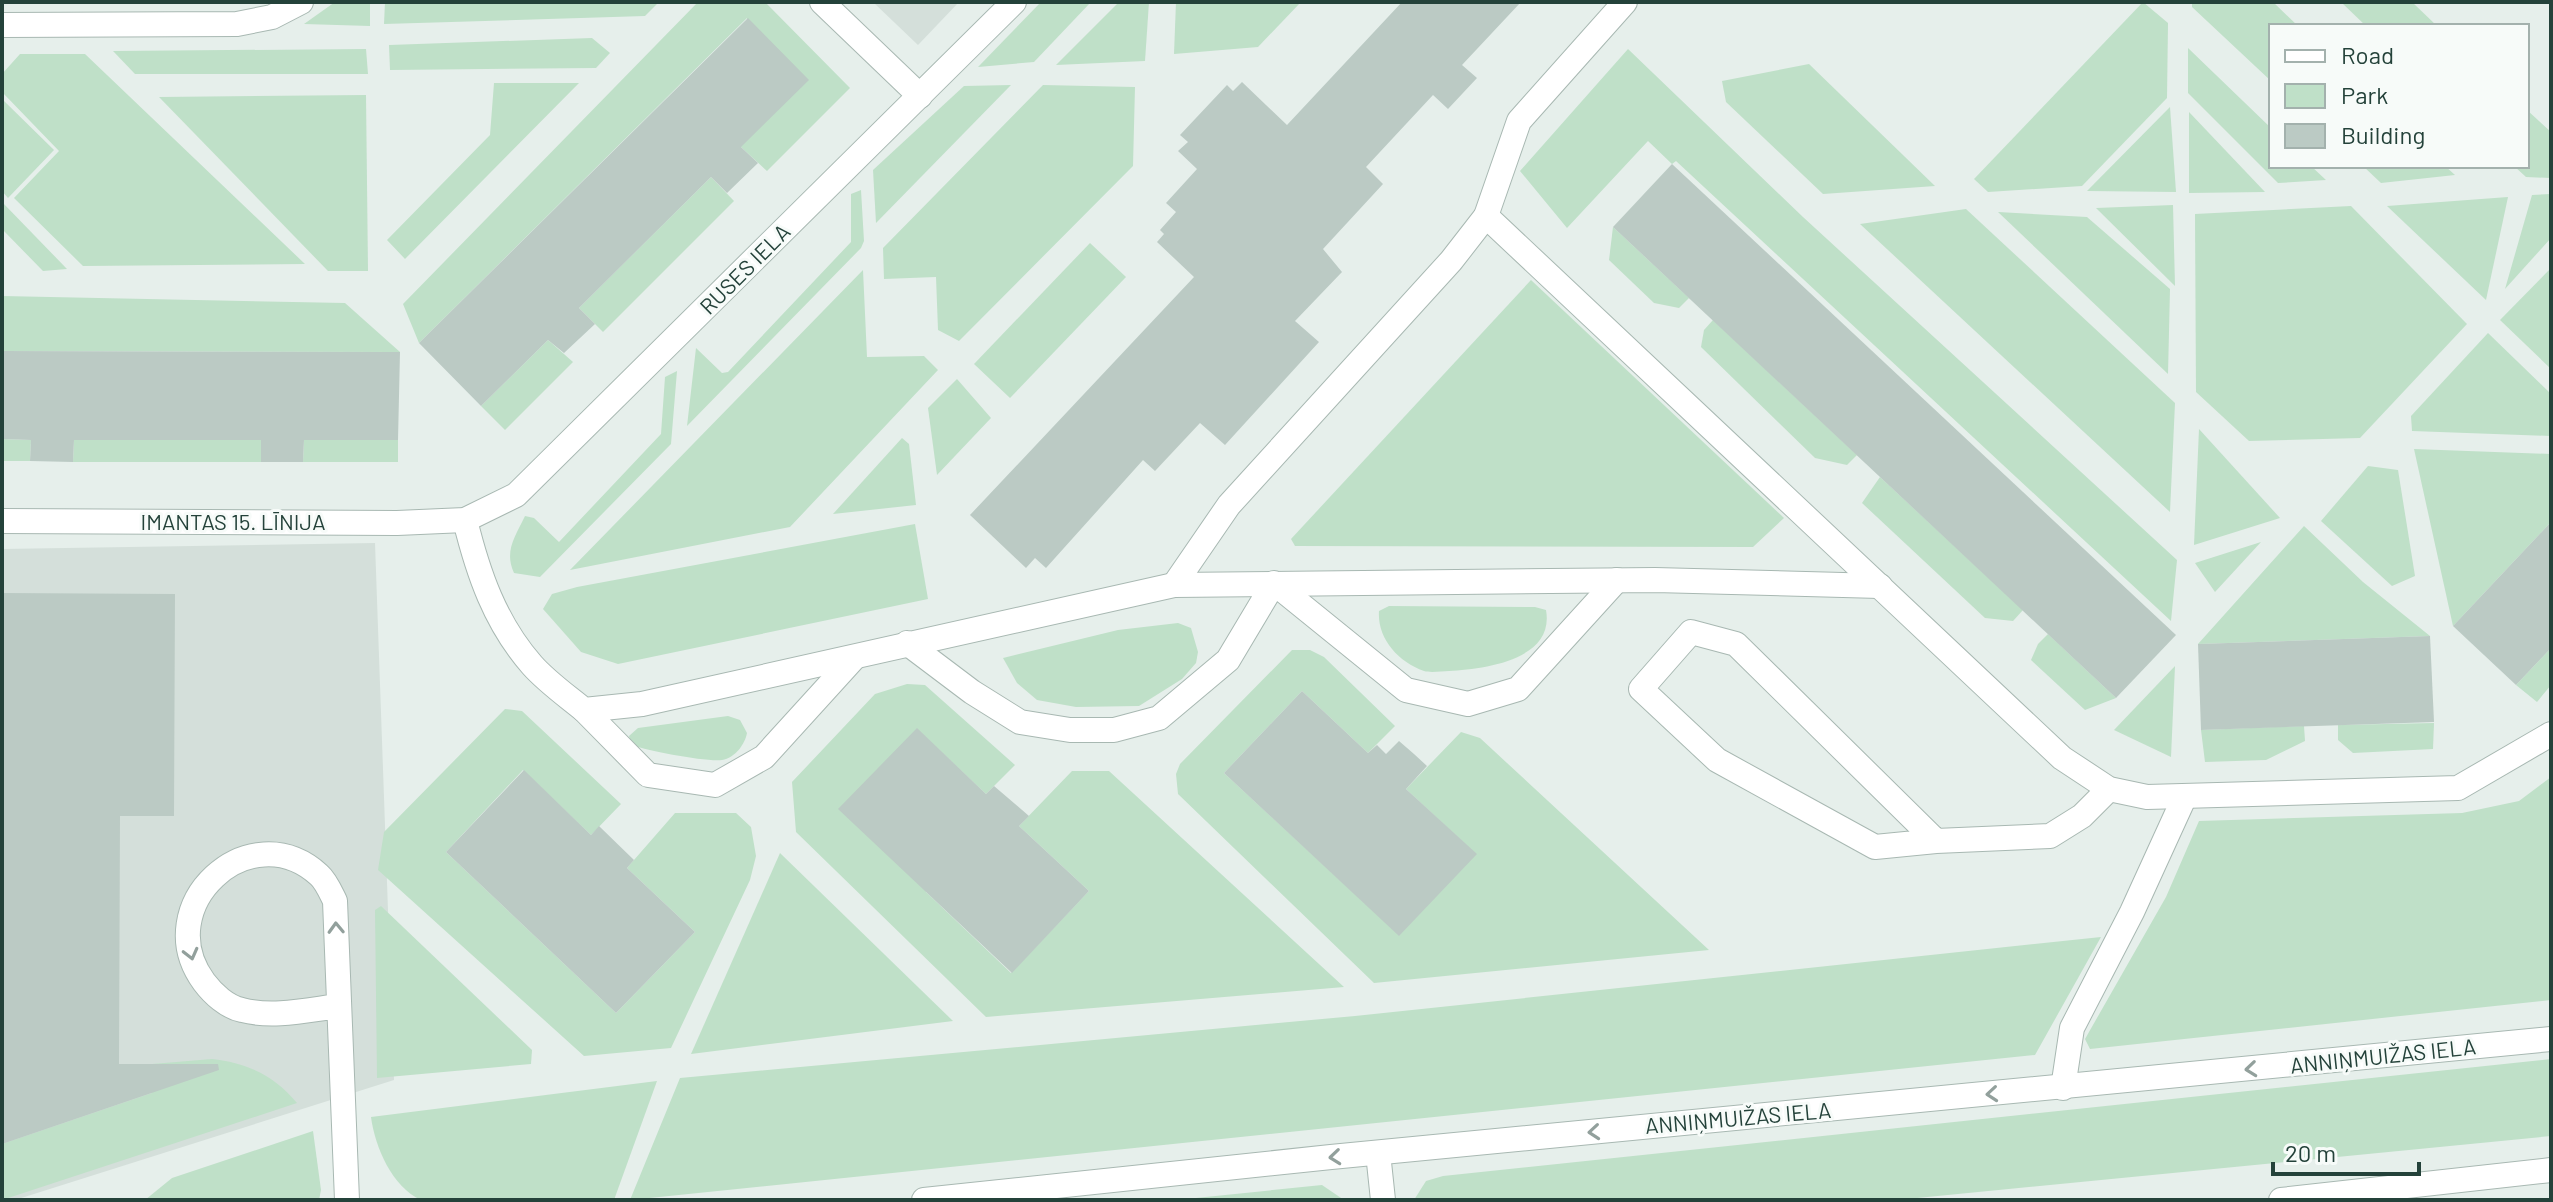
<svg xmlns="http://www.w3.org/2000/svg" width="2553" height="1202" viewBox="0 0 2553 1202" font-family="Barlow,sans-serif">
<rect width="100%" height="100%" fill="#e6efeb"/>
<g fill="#d4dfda">
<path d="M873,2H959L918,45Z"/>
<path d="M375,543L394,1080L15,1200H2V549Z"/>
</g>
<g fill="#bfe0c8">
<path d="M335,2H370V26L304,24Z"/>
<path d="M385,2H659L645,16L384,24Z"/>
<path d="M698,2H765L850,88L767,171L741,147L747,18L419,343L403,304Z"/>
<path d="M1041,2H1091L1034,62L978,67Z"/>
<path d="M1119,2H1149L1145,61L1056,65Z"/>
<path d="M1176,2H1301L1258,47L1174,54Z"/>
<path d="M2143,2L2168,23L2167,98L2082,186L1988,192L1974,179Z"/>
<path d="M2192,2H2273L2298,26H2271V81L2192,7Z"/>
<path d="M2341,2H2412L2437,26H2366Z"/>
<path d="M592,38L610,53L596,68L390,70L389,45Z"/>
<path d="M2188,48L2271,128V166H2311L2326,180L2278,183L2188,93Z"/>
<path d="M366,49L368,74H135L113,51Z"/>
<path d="M1628,49L1803,217L2177,560L2171,621L1676,161L1672,164L1648,141L1567,228L1520,171Z"/>
<path d="M20,54H85L305,264L83,266L14,198L59,151L2,92V74Z"/>
<path d="M1809,64L1935,186L1823,194L1726,102L1722,81Z"/>
<path d="M494,83H579L405,259L387,240L490,135Z"/>
<path d="M1011,85L876,223L873,170L964,86Z"/>
<path d="M1043,85L1135,87L1133,166L959,341L938,330L936,277L884,279L883,248Z"/>
<path d="M366,95L368,271H328L159,97Z"/>
<path d="M2,99L54,150L8,198L2,191Z"/>
<path d="M2170,107L2176,192L2087,191Z"/>
<path d="M2527,110L2551,132V178L2526,177L2514,166H2527Z"/>
<path d="M2189,112L2265,192L2189,193Z"/>
<path d="M2363,166H2445L2455,175L2381,183Z"/>
<path d="M711,177L734,201L603,332L579,308Z"/>
<path d="M861,190L864,241L861,248L687,426L696,348L722,373L728,372L851,242V194Z"/>
<path d="M2551,194V238L2505,289L2532,195Z"/>
<path d="M2508,197L2486,300L2387,206Z"/>
<path d="M2,202L67,269L43,271L2,229Z"/>
<path d="M2173,205L2175,286L2096,208Z"/>
<path d="M2351,206L2467,324L2360,438L2249,441L2196,392L2195,214Z"/>
<path d="M1966,209L2175,403L2170,512L1860,224Z"/>
<path d="M1998,212L2087,217L2170,289L2168,374Z"/>
<path d="M1613,227L1689,298L1679,308L1654,303L1609,260Z"/>
<path d="M1090,243L1126,277L1010,398L974,364Z"/>
<path d="M2551,268V369L2500,320Z"/>
<path d="M863,270L867,357L924,356L938,370L790,527L570,570Z"/>
<path d="M1531,280L1784,518L1753,547L1295,546L1291,539Z"/>
<path d="M2,296L345,303L400,352L2,351Z"/>
<path d="M1713,320L1857,455L1847,465L1815,458L1701,347L1704,330Z"/>
<path d="M2488,333L2551,394V436L2412,431L2411,416Z"/>
<path d="M548,340L573,362L505,430L481,406Z"/>
<path d="M677,371L671,444L540,577L514,573C504,551 515,537 525,516L534,518L559,542L661,434L665,377Z"/>
<path d="M957,379L991,418L937,475L928,408Z"/>
<path d="M2199,429L2280,518L2194,545Z"/>
<path d="M902,438L909,444L916,505L833,514Z"/>
<path d="M2,439L31,440L30,461H2Z"/>
<path d="M74,440H261V462H73Z"/>
<path d="M304,440H398V462H303Z"/>
<path d="M2414,449L2551,454V522L2453,626Z"/>
<path d="M2368,466L2398,470L2415,576L2392,586L2321,521Z"/>
<path d="M1880,477L2023,610L2013,621L1985,618L1862,503Z"/>
<path d="M915,524L928,599L618,664L581,652L543,609L552,594L577,587Z"/>
<path d="M2304,526L2363,582L2430,636L2198,644Z"/>
<path d="M2261,542L2215,592L2195,563Z"/>
<path d="M1389,606L1535,607L1546,610C1555,660 1484,669 1449,671C1442,671 1431,673 1424,671C1398,662 1377,638 1379,611Z"/>
<path d="M1178,623L1191,628L1198,652L1196,663L1182,679L1139,706L1076,707L1037,700L1017,683L1003,658L1118,630Z"/>
<path d="M2048,634L2116,698L2085,710L2031,660L2038,644Z"/>
<path d="M2551,648V685L2537,702L2516,685Z"/>
<path d="M1292,650H1310L1324,657L1395,726L1368,753L1302,691L1224,773L1399,935L1476,854L1406,789L1461,732L1480,738L1709,950L1374,983L1178,794L1176,774L1180,764Z"/>
<path d="M2175,666L2171,757L2114,730Z"/>
<path d="M907,684L925,685L1015,765L986,794L917,729L926,892L1011,973L1089,891L1019,826L1072,771H1109L1344,987L986,1017L796,832L792,782L875,694Z"/>
<path d="M505,709L522,711L621,804L591,835L523,770L446,852L616,1013L695,932L627,868L675,813H736L751,827L756,856L750,880L671,1048L584,1056L378,870L384,832Z"/>
<path d="M728,716L740,720L747,733C745,744 735,758 722,760C706,762 648,751 632,745L629,736L638,728Z"/>
<path d="M2434,723L2433,749L2353,753L2338,740V725Z"/>
<path d="M2304,726L2305,741L2266,760L2205,762L2201,730Z"/>
<path d="M2551,777V1000L2090,1049L2085,1039L2166,897L2199,821L2462,813L2519,801Z"/>
<path d="M780,853L953,1021L691,1054Z"/>
<path d="M381,906L532,1050L531,1064L377,1078L375,910Z"/>
<path d="M2101,937L2035,1055L630,1200L680,1078L1355,1016Z"/>
<path d="M212,1059C247,1063 274,1075 297,1103L2,1200V1144L152,1093V1064Z"/>
<path d="M2551,1059V1136L1897,1200H1414L1426,1181L1443,1176Z"/>
<path d="M657,1081L614,1200H421C392,1187 375,1147 371,1117Z"/>
<path d="M313,1131L321,1190L319,1200H145L172,1178Z"/>
<path d="M1322,1185L1344,1200H1176Z"/>
</g>
<g fill="#bbcac4">
<path d="M1402,2H1521L1462,65L1477,78L1448,109L1433,95L1366,167L1383,184L1323,249L1342,272L1295,321L1319,342L1225,445L1200,423L1155,471L1143,460L1046,568L1035,558L1026,568L970,515L1194,277L1157,242L1164,234L1160,230L1176,212L1166,203L1197,169L1178,151L1188,142L1180,135L1227,85L1233,91L1242,82L1287,125Z"/>
<path d="M748,18L809,80L741,147L758,163L727,193L711,177L579,308L595,324L564,353L548,340L481,406L419,343Z"/>
<path d="M1672,164L2176,635L2116,698L1613,227Z"/>
<path d="M2,351L400,352L398,440H304L303,462H261V440H74L73,462L30,461L31,440L2,439Z"/>
<path d="M2551,522V648L2516,685L2453,626Z"/>
<path d="M2,593L175,594L174,816H120L119,1064H218L219,1070L2,1144Z"/>
<path d="M2430,636L2434,722L2201,730L2198,644Z"/>
<path d="M1302,691L1368,753L1377,745L1386,754L1399,741L1414,754L1427,766L1406,789L1477,854L1399,936L1224,773Z"/>
<path d="M917,728L986,794L994,786L1029,816L1019,826L1089,891L1012,973L838,809Z"/>
<path d="M524,770L591,835L599,826L634,860L627,868L695,932L616,1013L446,852Z"/>
</g>
<g fill="none" stroke-linecap="round" stroke-linejoin="round">
<g stroke="#a8b8b2" stroke-width="26">
<g id="service">
<path d="M339,1006C307,1010 273,1018 242,1010C227,1007 213,994 204,982C148,906 250,812 319,875C326,881 331,893 335,901L347,1200"/>
<path d="M2281,1200L2551,1170"/>
</g>
</g>
<g stroke="#a8b8b2" stroke-width="26">
<g id="minor">
<path d="M822,2L920,96"/>
<path d="M2,25L237,24L272,17L301,2"/>
<path d="M1486,216L2062,758L2109,789L2147,797L2458,788L2551,734"/>
<path d="M465,520C478,573 495,623 532,665C547,682 567,696 584,710L642,704L1174,585L1655,580L1880,586"/>
<path d="M2,521L397,523L465,520L516,495L1014,2"/>
<path d="M1174,585L1229,505L1451,261L1486,216L1519,121L1625,2"/>
<path d="M907,643L972,692L1020,722L1070,730H1114L1159,718L1228,660L1274,583L1406,690L1468,704L1518,689L1617,580"/>
<path d="M584,710L648,775L715,785L764,757L854,658"/>
<path d="M1936,841L1875,847L1717,760L1641,689L1691,632L1736,644L1936,841L2050,836L2082,816L2109,789"/>
<path d="M2063,1088L2072,1028L2132,912L2185,796"/>
<path d="M1378,1153L1383,1200"/>
</g>
</g>
<g stroke="#a8b8b2" stroke-width="26">
<path id="tertiary" d="M924,1200L1331,1157L2551,1039"/>
</g>
<use href="#service" stroke="#fff" stroke-width="24"/>
<use href="#minor" stroke="#fff" stroke-width="24"/>
<use href="#tertiary" stroke="#fff" stroke-width="24"/>
</g>
<defs><path id="oneway-chevron" d="M-2-3.5L2.5 0L-2 3.5" fill="none" stroke-width="1.6" stroke-linecap="round" stroke-linejoin="round" transform="scale(2)"/></defs>
<g stroke="#92a09c">
<use href="#oneway-chevron" transform="translate(336 928) rotate(-92)"/>
<use href="#oneway-chevron" transform="translate(191 954) rotate(76)"/>
<use href="#oneway-chevron" transform="translate(2251 1069) rotate(174)"/>
<use href="#oneway-chevron" transform="translate(1992 1094) rotate(175)"/>
<use href="#oneway-chevron" transform="translate(1594 1132) rotate(175)"/>
<use href="#oneway-chevron" transform="translate(1335 1157) rotate(174)"/>
</g>
<g text-anchor="middle" stroke-width="6" stroke-linejoin="round" paint-order="stroke">
<g font-size="22" fill="#24423a" stroke="#f7fbf9">
<text transform="translate(745 269) rotate(-45)" y="8">RUSES IELA</text>
<text x="233" y="530">IMANTAS 15. LĪNIJA</text>
<text transform="translate(2383 1056) rotate(-6)" y="8">ANNIŅMUIŽAS IELA</text>
<text transform="translate(1738 1118) rotate(-5)" y="8">ANNIŅMUIŽAS IELA</text>
</g>
</g>
<rect width="2553" height="1202" fill="none" stroke="#24423a" stroke-width="8"/>
<rect x="2269" y="24" width="260" height="144" fill="#f7fbf9" stroke="#a3b1ad" stroke-width="2"/>
<rect x="2285" y="50" width="40" height="12" fill="#ffffff" stroke="#a3b1ad" stroke-width="2"/>
<text x="2341" y="64" font-size="24" fill="#24423a">Road</text>
<rect x="2285" y="84" width="40" height="24" fill="#bfe0c8" stroke="#a3b1ad" stroke-width="2"/>
<text x="2341" y="104" font-size="24" fill="#24423a">Park</text>
<rect x="2285" y="124" width="40" height="24" fill="#bbcac4" stroke="#a3b1ad" stroke-width="2"/>
<text x="2341" y="144" font-size="24" fill="#24423a">Building</text>
<path d="M2273 1162v12h146v-12" fill="none" stroke="#24423a" stroke-width="4"/>
<text x="2285" y="1162" font-size="24" fill="#24423a" stroke="#f7fbf9" stroke-width="6" paint-order="stroke">20 m</text>
</svg>
